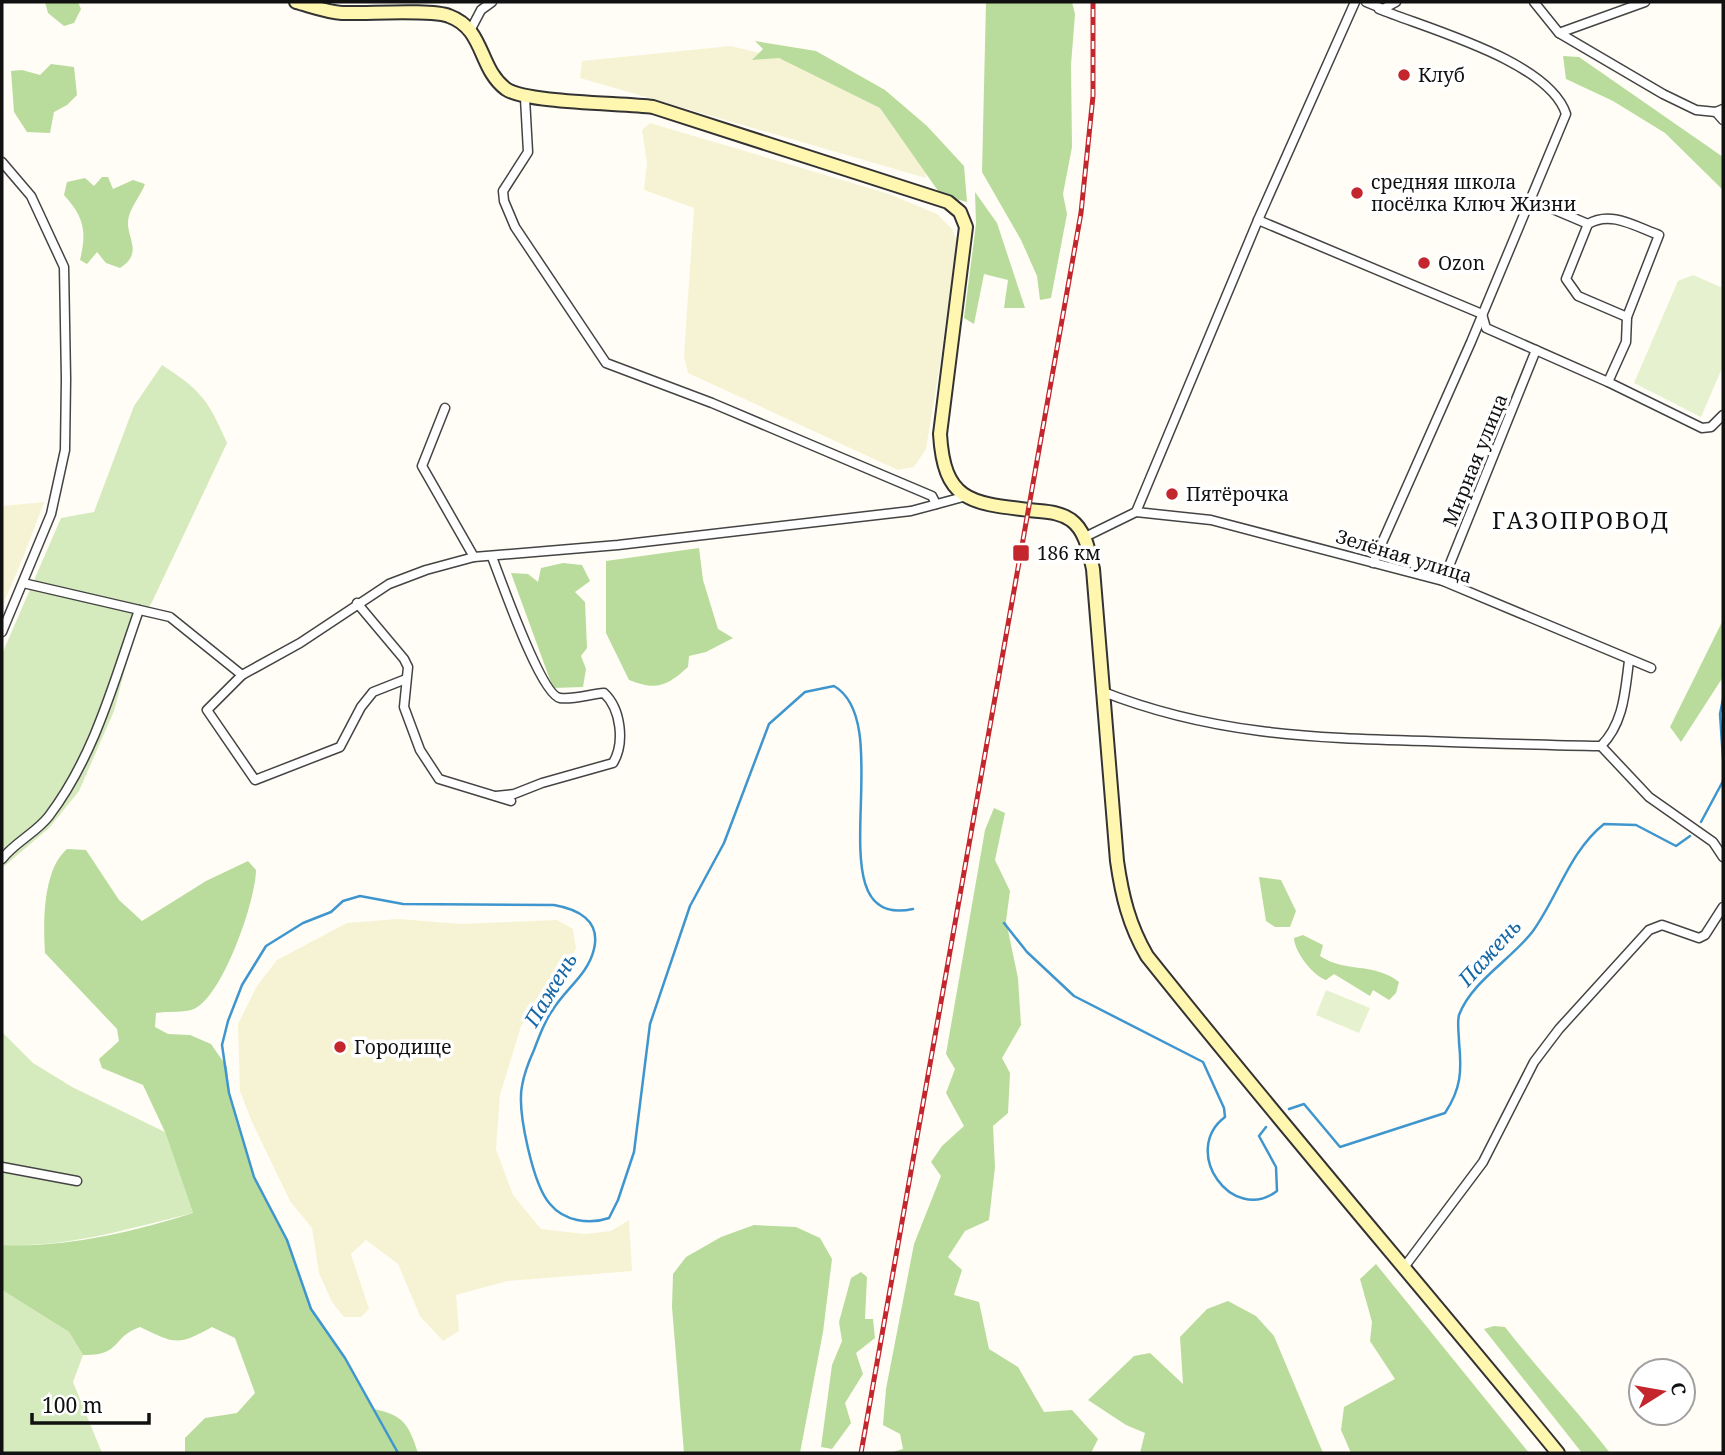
<svg xmlns="http://www.w3.org/2000/svg" width="1725" height="1455" viewBox="0 0 1725 1455" font-family="'Noto Serif',serif">
<rect width="100%" height="100%" fill="#fffdf5"/>
<g fill="#f6f3d4">
<path d="M731,46L807,65L874,98L924,156L926,178L580,78L582,61Z"/>
<path d="M650,123L889,194L937,214L952,229L957,241L940,364L926,449L914,467L898,470L688,373L684,356L694,208L644,190L647,163L642,130Z"/>
<path d="M44,502L24,555L2,607V506Z"/>
<path d="M398,919L462,924L557,920L573,929L576,949L521,1026L500,1095L496,1149L513,1195L541,1229L585,1234L611,1231L629,1220L632,1271L507,1281L456,1295L459,1331L443,1341L420,1316L398,1264L366,1240L351,1254L369,1309L361,1317H344L332,1302L319,1273L312,1228L290,1201L252,1122L240,1091L238,1024L257,986L277,960L347,923Z"/>
</g>
<g fill="#d5ebbd">
<path d="M162,365C202,391 208,400 227,443L152,602L136,627L114,711L79,791L49,828L2,868V654L61,518L94,512L134,406Z"/>
<path d="M2,1032L33,1063L72,1087L165,1132L193,1213C130,1228 68,1248 2,1245Z"/>
<path d="M2,1290L69,1332L83,1355L73,1382L102,1453H2Z"/>
</g>
<g fill="#b9dc9c">
<path d="M45,2H78L81,9L74,23L64,26L48,13Z"/>
<path d="M986,2H1072L1075,14L1071,65L1072,147L1063,194L1067,214L1051,298L1040,300L1037,276L1021,240L982,172Z"/>
<path d="M755,41L816,51L885,90L927,126L964,166L967,202L941,195L880,108L779,58L752,60L763,49Z"/>
<path d="M1563,56L1579,57L1723,157V190L1665,133L1613,101L1566,79Z"/>
<path d="M51,64L74,67L77,95L67,105L54,112L50,133L27,132L14,112L11,71L22,70L40,75Z"/>
<path d="M102,177H108L113,189L133,180L145,184C141,195 132,205 129,216C123,236 146,251 120,268L106,263L97,252L87,264L80,260C87,231 84,217 64,195L67,182L85,178L94,186Z"/>
<path d="M975,192L997,223L1025,308H1004L1008,280L984,274L974,324L964,318L976,224Z"/>
<path d="M699,548L703,580L718,629L733,638L706,652L689,656L688,667C667,686 657,691 629,680L606,633V561Z"/>
<path d="M563,563L582,565L590,581L575,592L585,602L587,648L581,656L586,669L583,687L553,688L511,573L528,574L538,582L541,568Z"/>
<path d="M1723,620V677L1681,742L1670,727Z"/>
<path d="M994,808L1005,813L995,860L1010,891L1006,921L1018,978L1021,1025L1002,1058L1010,1073L1008,1113L993,1126L995,1167L989,1220L965,1231L948,1257L962,1270L954,1295L979,1302L989,1349L1018,1367L1044,1412L1072,1410L1098,1439L1091,1453H890L903,1449L900,1434L883,1425L886,1389L914,1244L941,1176L931,1162L942,1146L964,1126L946,1093L955,1069L946,1054L985,830Z"/>
<path d="M67,849L86,850L119,900L142,921L206,881L248,861L256,870C256,900 223,996 194,1009C185,1013 167,1011 156,1013L155,1027L168,1034L190,1035L211,1044L227,1067L229,1093L254,1176L287,1240L311,1309L345,1358L374,1409C404,1415 409,1425 418,1453H185V1438L205,1418L237,1413L255,1393L235,1338L212,1327C178,1346 175,1344 140,1327C111,1337 122,1356 83,1355L69,1332L2,1290V1245C66,1248 132,1232 193,1213L165,1132L143,1085L102,1068L99,1059L119,1041L117,1029L45,953C43,922 43,869 67,849Z"/>
<path d="M1259,877L1281,880L1296,911L1290,927H1275L1266,921Z"/>
<path d="M1303,935L1323,945L1320,956C1345,973 1374,962 1399,982L1396,993L1389,1000L1373,990L1370,996L1334,974L1326,980C1313,976 1294,951 1294,938Z"/>
<path d="M754,1225L796,1227L820,1238L832,1259L823,1332L800,1453H684L672,1307L673,1274L686,1257L721,1237Z"/>
<path d="M1376,1264L1529,1453H1351L1341,1430L1344,1407L1395,1379L1370,1341L1372,1322L1360,1279Z"/>
<path d="M861,1272L867,1277L865,1319H873L875,1338L856,1353L863,1374L845,1403L851,1423L832,1449L821,1447L832,1365L842,1341L839,1322L851,1278Z"/>
<path d="M1228,1301L1256,1316L1274,1336L1323,1453H1140L1145,1433L1126,1425L1088,1400L1134,1356L1150,1353L1183,1384L1180,1337L1207,1309Z"/>
<path d="M1494,1326L1505,1327C1539,1371 1576,1409 1610,1453H1582L1484,1329Z"/>
</g>
<g fill="#e6f2cf">
<path d="M1693,275L1723,288V366L1701,417L1634,383L1678,281Z"/>
<path d="M1326,990L1370,1008L1359,1033L1316,1015Z"/>
</g>
<g fill="none" stroke-linecap="round" stroke-linejoin="round">
<g stroke="#3f96cf" stroke-width="2.5">
<path d="M1723,699L1720,714L1723,759"/>
<path d="M1701,822L1723,781"/>
<path d="M1004,923L1027,952L1074,996L1203,1062L1224,1108L1225,1117C1180,1151 1232,1225 1277,1191L1276,1167L1259,1136L1266,1127"/>
<path d="M1289,1109L1304,1104L1340,1147L1445,1113C1461,1089 1462,1071 1459,1042C1459,1034 1457,1023 1459,1015C1472,981 1512,959 1533,931C1558,896 1570,851 1604,824L1636,825L1676,846L1690,836"/>
<path d="M398,1453L345,1358L311,1309L287,1240L254,1177L229,1093L222,1045L228,1021L242,985L266,946L303,923L331,912L343,901L360,896L403,904L554,905C577,909 601,920 594,949C588,975 565,989 552,1011C544,1022 539,1037 534,1050C529,1061 524,1074 522,1086C517,1111 533,1185 550,1204C564,1221 589,1225 609,1218L618,1200L634,1152L650,1024L690,906L724,843L769,724L805,692L834,686C901,724 811,931 913,909"/>
</g>
<g stroke="#444" stroke-width="11">
<g id="street">
<path d="M1366,2L1383,9L1396,2"/>
<path d="M1534,2L1559,33L1663,94L1696,110L1716,112L1723,109"/>
<path d="M471,29L481,10L492,2"/>
<path d="M1559,33L1645,2"/>
<path d="M525,98L528,152L503,191L504,201L515,227L606,363L712,403L932,496L936,504"/>
<path d="M1716,112L1723,120"/>
<path d="M2,162L31,196L64,267L66,379L65,450L51,514L2,632"/>
<path d="M1258,220L1482,314L1486,328L1608,382L1626,342L1627,317L1659,235C1636,227 1611,210 1588,224L1529,199"/>
<path d="M1588,224L1566,279L1578,296L1627,317"/>
<path d="M1608,382L1702,428L1711,427L1723,415"/>
<path d="M445,408L422,466L474,557"/>
<path d="M1136,512L1211,520L1443,581L1651,668"/>
<path d="M1085,537L1136,512L1258,220L1355,2"/>
<path d="M492,557C501,580 541,695 560,698C572,700 591,694 604,693C621,709 625,743 613,763L542,783L514,794L496,796"/>
<path d="M1373,563L1471,342L1566,114C1549,61 1428,29 1379,9"/>
<path d="M1443,581L1536,350"/>
<path d="M23,583L170,617L242,675"/>
<path d="M357,603L404,659L408,667L404,707L420,750L439,779L511,801"/>
<path d="M406,679L373,692L361,707L340,747L255,780L207,710L242,675L300,643L389,584L426,570L474,557L618,545L911,511L963,497"/>
<path d="M1101,691C1209,734 1310,738 1425,741C1484,743 1542,745 1601,746C1624,723 1625,691 1629,661"/>
<path d="M1601,746L1649,797L1713,842L1723,857"/>
<path d="M2,859C15,842 36,833 49,816C95,755 114,681 139,610"/>
<path d="M2,1167L77,1181"/>
<path d="M1405,1266L1483,1162L1534,1062L1559,1029L1649,930L1662,925L1699,938L1705,935L1723,907"/>
</g>
</g>
<g stroke="#333" stroke-width="16">
<path id="secondary" d="M296,2C311,6 327,12 342,13C366,14 431,9 449,16C485,29 478,68 506,89C526,103 621,103 653,107L948,202L960,212L966,227L940,434C944,501 970,503 1029,510C1044,512 1058,511 1071,520C1086,531 1089,552 1093,569L1117,861C1122,896 1129,925 1147,956C1281,1124 1422,1287 1558,1453"/>
</g>
<use href="#street" stroke="#fff" stroke-width="8"/>
<use href="#secondary" stroke="#fff6b0" stroke-width="12"/>
<g stroke="#c4262e" stroke-width="5">
<path id="rail" d="M861,1453L1081,213L1093,96V2"/>
</g>
<use href="#rail" stroke="#fff" stroke-width="2.5" stroke-dasharray="8" stroke-linecap="butt"/>
</g>
<g fill="#c4262e" stroke="#fff" stroke-width="2.5">
<circle cx="1404" cy="75" r="7"/>
<circle cx="1357" cy="193" r="7"/>
<circle cx="1424" cy="263" r="7"/>
<circle cx="1172" cy="494" r="7"/>
<rect x="1012" y="544" width="18" height="18" rx="3.5"/>
<circle cx="340" cy="1047" r="7"/>
</g>
<g text-anchor="middle" stroke-width="7" stroke-linejoin="round" paint-order="stroke">
<g font-size="19" fill="#111" stroke="#fff" text-anchor="start">
<text x="1418" y="82">Клуб</text>
<text x="1371" y="189">средняя школа<tspan x="1371" dy="22">посёлка Ключ Жизни</tspan></text>
<text x="1438" y="270">Ozon</text>
<text x="1186" y="501">Пятёрочка</text>
<text x="1037" y="560">186 км</text>
<text x="354" y="1054">Городище</text>
</g>
<g font-size="19" fill="#111" stroke="#fff">
<text transform="translate(1475 460) rotate(-68)" y="7">Мирная улица</text>
<text transform="translate(1404 556) rotate(17)" y="7">Зелёная улица</text>
</g>
<g font-size="21" font-style="italic" fill="#1768a6" stroke="#fff">
<text transform="translate(1490 953) rotate(-48)" y="7">Пажень</text>
<text transform="translate(551 990) rotate(-59)" y="7">Пажень</text>
</g>
<g font-size="23" letter-spacing="2" fill="#111" stroke="#fff">
<text x="1581" y="529">ГАЗОПРОВОД</text>
</g>
</g>
<rect width="1725" height="1455" fill="none" stroke="#111111" stroke-width="7"/>
<g transform="translate(1662 1392) rotate(79)"><circle r="33" fill="#ffffff" stroke="#a0a0a0" stroke-width="2"/>
<path d="M0-5L12 26L0 18L-12 26Z" fill="#c4262e"/>
<text y="-10" font-size="19" font-weight="bold" text-anchor="middle" fill="#111111">С</text>
</g>
<path d="M32 1413v10h117v-10" fill="none" stroke="#111111" stroke-width="3.5"/>
<text x="42" y="1413" font-size="21" fill="#111111" stroke="#ffffff" stroke-width="5" paint-order="stroke">100 m</text>
</svg>
